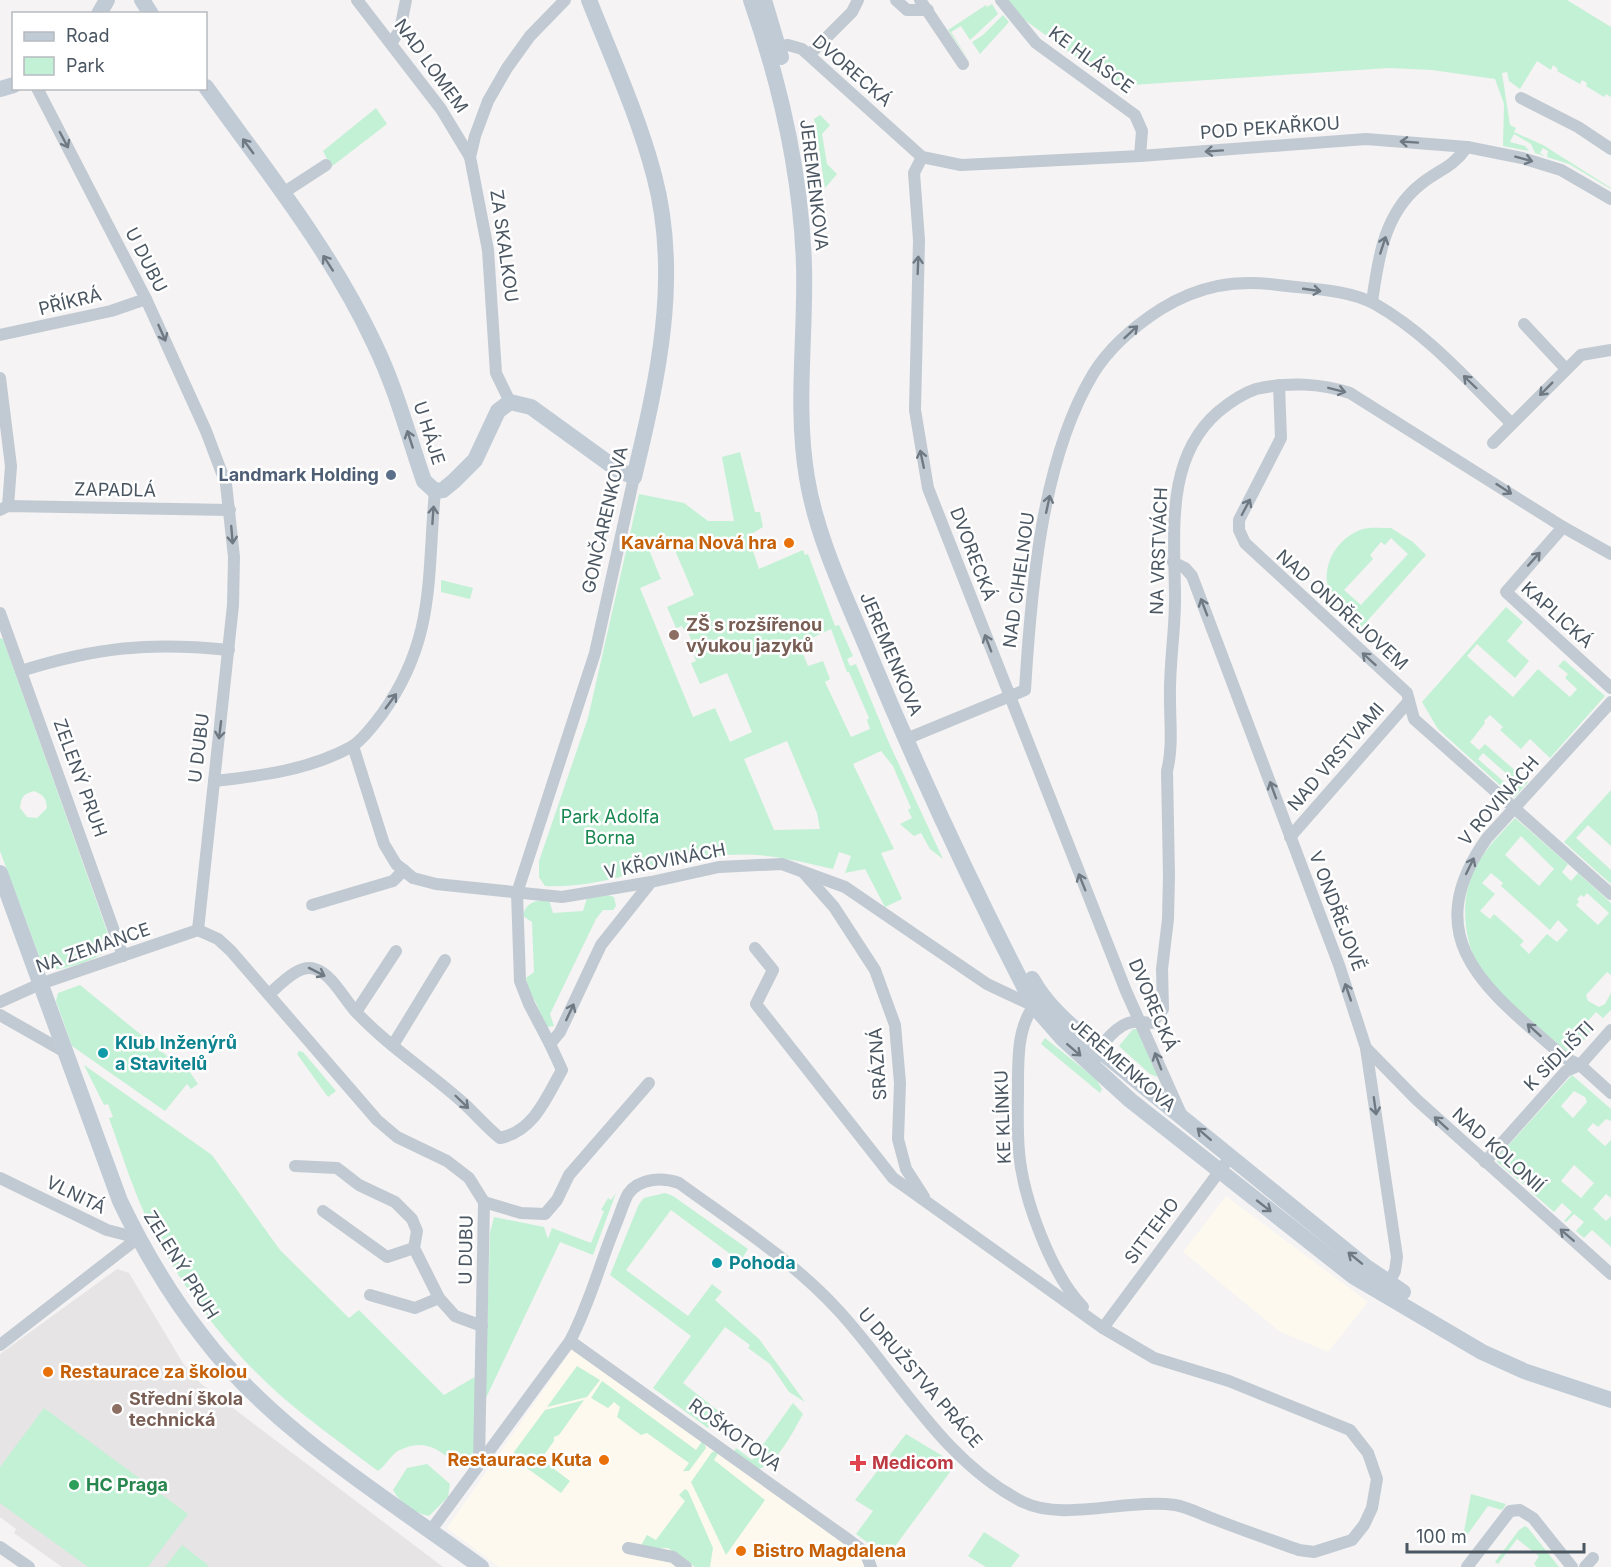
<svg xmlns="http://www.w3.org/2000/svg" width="1611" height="1567" viewBox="0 0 1611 1567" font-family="Inter,sans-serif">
<rect width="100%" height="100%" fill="#f5f3f3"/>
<g fill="#fdf9ef">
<path d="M1226,1196L1368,1302L1328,1352L1279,1331L1183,1252Z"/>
<path d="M573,1348L848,1545L874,1567H499L447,1528Z"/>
</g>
<path fill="#e6e4e5" d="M117,1269L129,1273L184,1365L200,1383L443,1567H62L14,1533L16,1529L0,1517V1354Z"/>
<g fill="#c3f1d5" fill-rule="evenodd">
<path d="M1007,0H1567L1611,27V97L1606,94L1604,97L1586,86L1587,83L1582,80L1580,84L1557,71L1558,69L1553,65L1551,70L1537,61L1520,89L1509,81L1507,72L1502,73L1510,125L1516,128L1514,132L1543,145L1611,188V189L1569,164L1547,157L1548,151L1543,148L1540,153L1545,156L1535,153L1531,144L1514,134L1510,142L1525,146L1529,151L1503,146L1504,104L1495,79L1432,70L1389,68L1116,86L1022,18Z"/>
<path d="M992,4L998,14L970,40L961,26L951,32L971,64L948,30L986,5L987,7Z"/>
<path d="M1003,15L1009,22L980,54L972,42L983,35Z"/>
<path d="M376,108L387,124L331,167L323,151Z"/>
<path d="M820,115L830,125L822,134L827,164L837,174L825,188L814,119Z"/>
<path d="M740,452L755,512H760L763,527L748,536L759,569L803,550L805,555L808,554L835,626L839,625L853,656L847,659L850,666L856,664L889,743L943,859L930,849L921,833L914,836L900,824L912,818L908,810L911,808L893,766L881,751L853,764L894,849L881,853L902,899L885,907L865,869L845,873L851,856L839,852L833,869C799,861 763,852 728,855C666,859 608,889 545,886L539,877V861L588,718L639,494L684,503L708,521H734L722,457ZM669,536L694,595L667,607L676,628L682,626L684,630H687L697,654L694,656L696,661L691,663L700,684L727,673L752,732L730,742L715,708L693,717L640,588L661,579L647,545ZM831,629L847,672H849L869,718L867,720L870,729L851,737L825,682L830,679L823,661L808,666L799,644ZM787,741L817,813L820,829L774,830L744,759Z"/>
<path d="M1391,528L1413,542L1426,555L1361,628C1351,617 1335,605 1330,593C1319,567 1337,537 1363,529C1371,527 1382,528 1391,528ZM1391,538L1408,554L1361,605L1344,590L1373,559L1370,555L1381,542L1385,545Z"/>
<path d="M441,580L473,588L470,599L441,592Z"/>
<path d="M1506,607L1523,622L1507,641L1529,661L1515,678L1477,644L1467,656L1513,697L1538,669L1570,697L1577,689L1565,678L1568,674L1558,666L1564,660L1605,696L1550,758L1530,739L1521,749L1500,730L1503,727L1490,715L1484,721L1485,723L1470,742L1479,750L1485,744L1528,782L1514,798L1438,729L1422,702ZM1483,753L1516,782L1511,788L1478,759Z"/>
<path d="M0,638L3,639L112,945C98,961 68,969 47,970L41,961L0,851ZM34,791C44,795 46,798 47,808L37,818L27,817L20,808C21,797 23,794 34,791Z"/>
<path d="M1611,790V846L1588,825L1576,838L1611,870V884L1564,842Z"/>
<path d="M1515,818L1568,864L1562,872L1571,881L1578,873L1611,903V975L1607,972L1586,995L1588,1001L1599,1007L1605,1004L1611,993V1010L1603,1018L1596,1012L1588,1021L1595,1027L1571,1055C1546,1032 1492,994 1478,966C1463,937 1460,897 1475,868C1485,849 1501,833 1515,818ZM1521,836L1554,869L1539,886L1505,855ZM1491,873L1503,883L1501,886L1550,930L1558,920L1568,930L1557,942L1547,934L1529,954L1520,945L1524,941L1494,914L1490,919L1480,911L1495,894L1482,883ZM1587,893L1609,913L1598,925L1576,905L1579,902L1577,899L1581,895L1584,897Z"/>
<path d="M607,895L614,897L616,906L613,910H603L596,919L550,1014L554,1026L547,1027L534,999L531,1000L526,978L534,972L532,922L523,916C526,902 536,900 549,900L553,913L583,911L587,898Z"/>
<path d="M80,985L172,1060L179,1070L185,1065L198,1084L191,1089L187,1084L165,1111L72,1046L56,1001L58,993Z"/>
<path d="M1133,1029H1137L1158,1077L1150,1074L1119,1046Z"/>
<path d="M1045,1038L1096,1079L1102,1089L1100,1093L1041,1044Z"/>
<path d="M299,1051L303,1052L336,1091L328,1097L297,1054Z"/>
<path d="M84,1065L212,1155L280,1250L349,1318L359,1310L444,1395L478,1375V1456L472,1466C450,1471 439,1433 402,1449C391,1453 387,1465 378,1471C345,1446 311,1422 280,1395C229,1350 186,1293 154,1233C135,1197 123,1157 109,1118L113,1117L108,1104L104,1105Z"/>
<path d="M1572,1075L1611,1109V1121L1606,1119L1598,1127L1593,1123L1587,1130L1605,1146L1611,1140V1198L1606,1194L1593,1209L1606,1221L1611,1216V1247L1592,1230L1584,1238L1576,1231L1584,1222L1574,1214L1566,1222L1564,1221L1572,1212L1562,1203L1554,1212L1531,1192L1538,1184L1529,1177L1523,1184L1497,1162V1158ZM1574,1091L1585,1097L1587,1102L1573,1118L1561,1106ZM1574,1165L1594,1183L1581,1198L1561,1181Z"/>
<path d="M616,1193L593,1255L560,1242L485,1400L490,1233L494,1217L544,1227L548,1239L552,1228L591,1243L604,1211L601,1210L608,1198L611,1200Z"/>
<path d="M665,1193L673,1196L748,1249L741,1260L733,1256L671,1210L626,1270L688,1316L712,1284L722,1292L715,1300L759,1339L805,1402L789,1392L770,1364L748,1348L750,1345L725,1327L683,1383L721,1413L708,1428L653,1388L691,1336L610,1275L639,1204L644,1198Z"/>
<path d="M577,1366L600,1380L587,1397L547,1407Z"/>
<path d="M602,1381L696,1450L703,1440L706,1448L689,1471H683L689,1463L647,1433L641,1435L617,1417L620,1407L614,1402L608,1408L591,1398Z"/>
<path d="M584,1400L559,1435L554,1437V1441L541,1459L570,1481L561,1493L516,1460L514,1452L545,1410Z"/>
<path d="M793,1403L803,1414C794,1430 777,1465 758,1469L734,1452L736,1448L752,1460Z"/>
<path d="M44,1408L188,1514L148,1567H88L0,1503V1467Z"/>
<path d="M906,1434L956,1464L887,1557L856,1534L873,1511L855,1500Z"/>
<path d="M716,1451L719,1452L714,1460L765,1500L726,1555L691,1482L712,1452Z"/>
<path d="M427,1464L450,1484L448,1497L429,1516C414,1513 400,1503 393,1490L407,1468Z"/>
<path d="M685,1489L688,1491L713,1548L710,1567H695L668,1548L639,1549L647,1535L656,1540L685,1501L679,1495Z"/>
<path d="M1471,1494L1506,1504L1502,1510L1488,1506L1462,1542Z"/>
<path d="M1525,1526L1528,1528L1559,1567H1537L1534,1564L1539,1556L1517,1539L1498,1564L1495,1562L1519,1530Z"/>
<path d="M984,1532L1020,1555L1011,1567H986L968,1556Z"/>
<path d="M182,1545L208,1565L207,1567H165Z"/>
</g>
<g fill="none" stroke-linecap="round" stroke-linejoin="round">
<g stroke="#c1cad2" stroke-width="12">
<path d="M357,0L441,109L470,157"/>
<path d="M896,0L907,10H928"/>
<path d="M920,0L963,64"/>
<path d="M1001,0L1036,43L1135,115L1142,131L1140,156"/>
<path d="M392,42L400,30L406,0"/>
<path d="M771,48L788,45L802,49L922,157L961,165L1140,156L1366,139L1467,147L1522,158L1561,170L1611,199"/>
<path d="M810,54L852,12L858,0"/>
<path d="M37,88L146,299L206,431L226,484L234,557L233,605L198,930"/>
<path d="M1521,98L1578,127L1611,149"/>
<path d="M922,157L914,173L919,240L915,410L928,488L1126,991L1181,1114"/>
<path d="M283,193L326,165"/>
<path d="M1372,302C1378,259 1384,213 1421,184C1440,169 1452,168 1467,147"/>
<path d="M1524,324L1566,369"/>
<path d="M0,335L111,311L146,299"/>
<path d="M0,378L11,466L8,506"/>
<path d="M1279,385L1281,438L1239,520V530L1245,543L1407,693L1414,719L1611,894"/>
<path d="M510,402L496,373L488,250L470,157L475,136L488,101L507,68L530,36L565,0"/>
<path d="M1493,443L1581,355L1611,350"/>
<path d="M0,510L8,506L230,510"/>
<path d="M1563,527L1506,592L1611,688"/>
<path d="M1173,562L1185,568L1192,576L1339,965L1366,1048L1397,1257L1395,1271L1385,1289"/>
<path d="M0,613L123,956"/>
<path d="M21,671C97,647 150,642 229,650"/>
<path d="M1611,702L1487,838C1413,942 1492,993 1565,1058L1580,1065L1611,1093"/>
<path d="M906,739L1025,690C1031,591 1041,461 1093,374C1109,348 1136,325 1161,309C1198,286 1235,279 1278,285C1308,289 1348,289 1375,304C1428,334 1469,382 1511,423"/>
<path d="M353,746L384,844L396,864L413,878L436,884L562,897L651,882L719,867L782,864L845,887L987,984L1034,1006"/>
<path d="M214,781C260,776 309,770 351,747C363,740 374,724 382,714C436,639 427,577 435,491"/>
<path d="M1290,837L1409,701"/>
<path d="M804,873L834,907L875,970L895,1025L900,1083L898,1139L906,1169L924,1197"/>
<path d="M312,905L393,881L404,870"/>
<path d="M198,930L218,939L231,951L377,1120L397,1137L447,1161L469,1178L484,1202L479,1462"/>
<path d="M269,994C280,985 299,963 315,969C332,974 344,999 356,1012C387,1045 426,1070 460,1100C474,1112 485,1126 500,1138C534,1131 546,1098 562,1070L550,1044L560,1032L601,945L651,882"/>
<path d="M1039,1000C1017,1022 1018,1058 1018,1087C1018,1108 1017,1131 1019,1152C1023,1198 1051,1274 1083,1307"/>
<path d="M0,1002L40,984L198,930"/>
<path d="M356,1012L396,951"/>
<path d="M0,1015L65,1052"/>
<path d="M550,1044L529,1004L520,981L517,893L595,653L634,477"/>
<path d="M393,1045L445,960"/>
<path d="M1366,1048L1417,1100L1611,1274"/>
<path d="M1096,1058C1099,1045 1119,1023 1133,1022C1139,1021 1145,1023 1152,1023L1163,1009L1162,969L1168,919L1169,876L1167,771C1173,747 1170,724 1170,699C1169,666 1175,633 1175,600C1175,535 1164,459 1218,412C1230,402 1241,394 1256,389C1287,382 1321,383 1350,393L1563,527L1611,554"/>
<path d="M1485,1162L1566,1071L1580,1065L1611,1030"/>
<path d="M295,1166L337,1168L359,1185L395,1202L412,1219L417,1231L414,1248L439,1298L455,1316L482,1326"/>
<path d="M0,1178L107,1230L138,1238"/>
<path d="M484,1202L521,1213L545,1214L557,1200L569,1175L649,1083"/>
<path d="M323,1211L387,1257L414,1248"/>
<path d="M370,1295L415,1308L439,1298"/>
<path d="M1103,1328L1230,1157"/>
<path d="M570,1341L846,1538L865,1552L871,1567"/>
<path d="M0,1345L138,1238"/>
<path d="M431,1530L570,1341C590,1303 600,1263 616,1224C620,1215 623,1203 628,1194C639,1178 662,1177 679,1183C734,1223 792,1260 838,1310C897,1374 943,1462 1023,1502C1063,1522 1129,1498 1175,1505C1188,1507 1202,1515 1214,1519C1242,1530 1271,1540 1299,1550L1314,1552L1352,1540L1364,1525L1372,1508L1377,1479L1368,1453L1350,1430L1229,1381L1154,1358L1103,1328L893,1178L756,1004L773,970L755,948"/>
<path d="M0,1547L29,1567"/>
<path d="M628,1548L673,1557L686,1567"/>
<path d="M1467,1567L1510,1511L1520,1510L1533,1518L1572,1567"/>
<path d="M1585,1567L1593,1558"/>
</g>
<g stroke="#c1cbd6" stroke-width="16">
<path d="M142,0L151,14"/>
<path d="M751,0C781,86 801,174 804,265C806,336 795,407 807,478C817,539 846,597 869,653C919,773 974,891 1034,1006L1062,1038L1130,1100L1353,1276L1482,1352L1524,1371L1611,1400"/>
<path d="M764,0L781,57"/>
<path d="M99,14L107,0"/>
<path d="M206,87C265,169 331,251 374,343C396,388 408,435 424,481L435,491L443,490L454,481L475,460L498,411L510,402L531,407L618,470L634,477C658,378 681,276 654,175C638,115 612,58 589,0"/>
<path d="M0,89L14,85"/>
<path d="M0,873L120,1201C143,1249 170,1295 203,1337C274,1431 387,1498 481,1567"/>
<path d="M1032,979C1048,1008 1074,1028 1099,1050L1365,1266L1403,1292"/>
</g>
</g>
<defs><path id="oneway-shaft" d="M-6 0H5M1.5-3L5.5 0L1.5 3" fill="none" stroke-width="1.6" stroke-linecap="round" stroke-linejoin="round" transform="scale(1.5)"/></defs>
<g stroke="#6e7983">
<use href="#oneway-shaft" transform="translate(64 140) rotate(62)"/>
<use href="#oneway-shaft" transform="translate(1409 142) rotate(-176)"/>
<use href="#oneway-shaft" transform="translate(1214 151) rotate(176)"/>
<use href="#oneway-shaft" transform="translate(1524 159) rotate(15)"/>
<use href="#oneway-shaft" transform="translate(1383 245) rotate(-72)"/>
<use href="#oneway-shaft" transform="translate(918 265) rotate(-88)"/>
<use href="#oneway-shaft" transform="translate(1312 290) rotate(8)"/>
<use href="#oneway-shaft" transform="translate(1131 332) rotate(-43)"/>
<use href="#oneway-shaft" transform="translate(162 333) rotate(66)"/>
<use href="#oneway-shaft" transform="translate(1470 382) rotate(-136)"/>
<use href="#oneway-shaft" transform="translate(1546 389) rotate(135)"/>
<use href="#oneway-shaft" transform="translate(1337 390) rotate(14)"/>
<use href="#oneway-shaft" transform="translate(922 459) rotate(-102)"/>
<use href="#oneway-shaft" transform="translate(1504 489) rotate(33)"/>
<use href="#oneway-shaft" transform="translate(1048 504) rotate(-78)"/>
<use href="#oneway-shaft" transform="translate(1246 507) rotate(-62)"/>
<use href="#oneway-shaft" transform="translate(433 515) rotate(-86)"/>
<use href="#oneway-shaft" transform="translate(232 535) rotate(85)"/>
<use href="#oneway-shaft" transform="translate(1534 559) rotate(-48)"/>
<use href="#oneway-shaft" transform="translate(1204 607) rotate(-111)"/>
<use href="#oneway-shaft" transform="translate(988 643) rotate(-111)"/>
<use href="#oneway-shaft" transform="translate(1369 659) rotate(-138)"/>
<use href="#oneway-shaft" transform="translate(391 701) rotate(-54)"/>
<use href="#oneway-shaft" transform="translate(220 730) rotate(97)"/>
<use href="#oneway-shaft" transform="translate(1273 790) rotate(-110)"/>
<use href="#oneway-shaft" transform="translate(1470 866) rotate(-64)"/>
<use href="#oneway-shaft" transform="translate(1082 882) rotate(-112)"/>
<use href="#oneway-shaft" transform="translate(317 972) rotate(27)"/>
<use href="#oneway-shaft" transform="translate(1348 992) rotate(-109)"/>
<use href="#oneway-shaft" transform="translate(570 1012) rotate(-65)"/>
<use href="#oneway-shaft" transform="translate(1534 1030) rotate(-138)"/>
<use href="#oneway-shaft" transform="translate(1158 1061) rotate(-111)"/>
<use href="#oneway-shaft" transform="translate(462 1102) rotate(44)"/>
<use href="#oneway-shaft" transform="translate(1375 1106) rotate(82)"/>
<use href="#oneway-shaft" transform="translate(1441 1123) rotate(-138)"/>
<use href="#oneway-shaft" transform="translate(1567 1235) rotate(-139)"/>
</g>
<g stroke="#6e7984">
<use href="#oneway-shaft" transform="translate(248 146) rotate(-126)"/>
<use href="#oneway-shaft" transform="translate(328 263) rotate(-123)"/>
<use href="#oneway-shaft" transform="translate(410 439) rotate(-108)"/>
<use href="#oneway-shaft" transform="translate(1074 1050) rotate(41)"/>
<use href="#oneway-shaft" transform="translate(1204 1134) rotate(-139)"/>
<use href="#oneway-shaft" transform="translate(1264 1206) rotate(38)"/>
<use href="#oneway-shaft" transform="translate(1355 1258) rotate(-141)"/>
</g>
<circle fill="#5c6f8a" stroke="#fff" stroke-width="2" cx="391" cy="475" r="6"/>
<g fill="#e8710a" stroke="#fff" stroke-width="2">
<circle cx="789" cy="543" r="6"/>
<circle cx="48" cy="1372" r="6"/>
<circle cx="604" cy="1460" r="6"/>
<circle cx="741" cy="1551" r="6"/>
</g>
<g fill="#8d6e63" stroke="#fff" stroke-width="2">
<circle cx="674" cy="635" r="6"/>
<circle cx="117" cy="1409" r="6"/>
</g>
<g fill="#0f9aa8" stroke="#fff" stroke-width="2">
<circle cx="103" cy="1053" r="6"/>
<circle cx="717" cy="1263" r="6"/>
</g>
<path fill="#e0444e" stroke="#fff" stroke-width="2" d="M855 1454h6v6h6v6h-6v6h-6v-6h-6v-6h6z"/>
<circle fill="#2e9e5b" stroke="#fff" stroke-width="2" cx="74" cy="1485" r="6"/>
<g text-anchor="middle" stroke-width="5" stroke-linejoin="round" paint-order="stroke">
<g font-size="18" fill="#4a5661" stroke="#fff">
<text transform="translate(1091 60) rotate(36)" y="6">KE HLÁSCE</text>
<text transform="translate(431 66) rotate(54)" y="6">NAD LOMEM</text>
<text transform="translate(852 71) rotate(41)" y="6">DVORECKÁ</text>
<text transform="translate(1270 128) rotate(-4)" y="6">POD PEKAŘKOU</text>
<text transform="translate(814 185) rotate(83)" y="6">JEREMENKOVA</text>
<text transform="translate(504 246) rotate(82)" y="6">ZA SKALKOU</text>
<text transform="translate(146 260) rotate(63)" y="6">U DUBU</text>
<text transform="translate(70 302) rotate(-14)" y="6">PŘÍKRÁ</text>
<text transform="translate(429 433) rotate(72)" y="6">U HÁJE</text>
<text transform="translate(115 490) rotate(1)" y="6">ZAPADLÁ</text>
<text transform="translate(605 520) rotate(-77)" y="6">GONČARENKOVA</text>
<text transform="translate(1159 551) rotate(-88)" y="6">NA VRSTVÁCH</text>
<text transform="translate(973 554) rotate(69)" y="6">DVORECKÁ</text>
<text transform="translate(1019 580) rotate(-82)" y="6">NAD CIHELNOU</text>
<text transform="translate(1342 610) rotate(42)" y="6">NAD ONDŘEJOVEM</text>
<text transform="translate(1557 615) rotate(42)" y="6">KAPLICKÁ</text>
<text transform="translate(891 654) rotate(67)" y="6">JEREMENKOVA</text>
<text transform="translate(199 748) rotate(-83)" y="6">U DUBU</text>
<text transform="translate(1336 757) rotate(-49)" y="6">NAD VRSTVAMI</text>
<text transform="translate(80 778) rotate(70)" y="6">ZELENÝ PRUH</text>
<text transform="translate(1499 801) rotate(-49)" y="6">V ROVINÁCH</text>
<text transform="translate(665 861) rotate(-11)" y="6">V KŘOVINÁCH</text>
<text transform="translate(1337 911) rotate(69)" y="6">V ONDŘEJOVĚ</text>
<text transform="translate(93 948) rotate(-19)" y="6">NA ZEMANCE</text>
<text transform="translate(1153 1005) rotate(67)" y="6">DVORECKÁ</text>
<text transform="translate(1559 1056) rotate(-45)" y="6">K SÍDLIŠTI</text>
<text transform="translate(878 1064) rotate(-94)" y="6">SRÁZNÁ</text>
<text transform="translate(1123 1065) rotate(41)" y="6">JEREMENKOVA</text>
<text transform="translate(1003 1117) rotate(-92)" y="6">KE KLÍNKU</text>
<text transform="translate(1498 1150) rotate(42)" y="6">NAD KOLONIÍ</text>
<text transform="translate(76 1195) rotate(26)" y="6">VLNITÁ</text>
<text transform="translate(1152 1231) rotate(-53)" y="6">SITTEHO</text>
<text transform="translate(466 1250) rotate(-89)" y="6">U DUBU</text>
<text transform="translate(181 1265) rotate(58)" y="6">ZELENÝ PRUH</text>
<text transform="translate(920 1378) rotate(49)" y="6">U DRUŽSTVA PRÁCE</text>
<text transform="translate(735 1435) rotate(36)" y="6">ROŠKOTOVA</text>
</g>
<g font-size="18" font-weight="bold" fill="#4e5e75" stroke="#fff" text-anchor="end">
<text x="379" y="481">Landmark Holding</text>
</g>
<g font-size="18" font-weight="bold" fill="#c56008" stroke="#fff" text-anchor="end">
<text x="777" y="549">Kavárna Nová hra</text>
<text x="60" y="1378" text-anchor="start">Restaurace za školou</text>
<text x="592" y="1466">Restaurace Kuta</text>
<text x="753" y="1557" text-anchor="start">Bistro Magdalena</text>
</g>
<g font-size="18" font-weight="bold" fill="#785e54" stroke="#fff" text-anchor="start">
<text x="686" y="631">ZŠ s rozšířenou<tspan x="686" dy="21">výukou jazyků</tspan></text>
<text x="129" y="1405">Střední škola<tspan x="129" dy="21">technická</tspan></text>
</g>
<g font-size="18" fill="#17864f" stroke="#fff">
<text x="610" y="823">Park Adolfa<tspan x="610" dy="21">Borna</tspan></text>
</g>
<g font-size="18" font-weight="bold" fill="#0d838f" stroke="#fff" text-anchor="start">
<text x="115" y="1049">Klub Inženýrů<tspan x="115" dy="21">a Stavitelů</tspan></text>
<text x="729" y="1269">Pohoda</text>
</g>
<g font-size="18" font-weight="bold" fill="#be3a42" stroke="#fff" text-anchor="start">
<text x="872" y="1469">Medicom</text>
</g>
<g font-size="18" font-weight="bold" fill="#27864d" stroke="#fff" text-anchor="start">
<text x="86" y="1491">HC Praga</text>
</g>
</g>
<rect x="12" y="12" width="195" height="78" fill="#ffffff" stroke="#b7bbc0" stroke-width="1.5"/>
<rect x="24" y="32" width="30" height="9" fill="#c1cbd6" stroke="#b7bbc0" stroke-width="1.5"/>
<text x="66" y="42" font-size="18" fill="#4a5661">Road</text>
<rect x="24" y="57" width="30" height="18" fill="#c3f1d5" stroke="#b7bbc0" stroke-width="1.5"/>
<text x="66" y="72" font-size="18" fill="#4a5661">Park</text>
<path d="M1407 1543v9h177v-9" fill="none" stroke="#4a5661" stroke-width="3"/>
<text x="1416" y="1543" font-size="18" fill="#4a5661" stroke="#ffffff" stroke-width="4.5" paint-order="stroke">100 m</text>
</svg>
